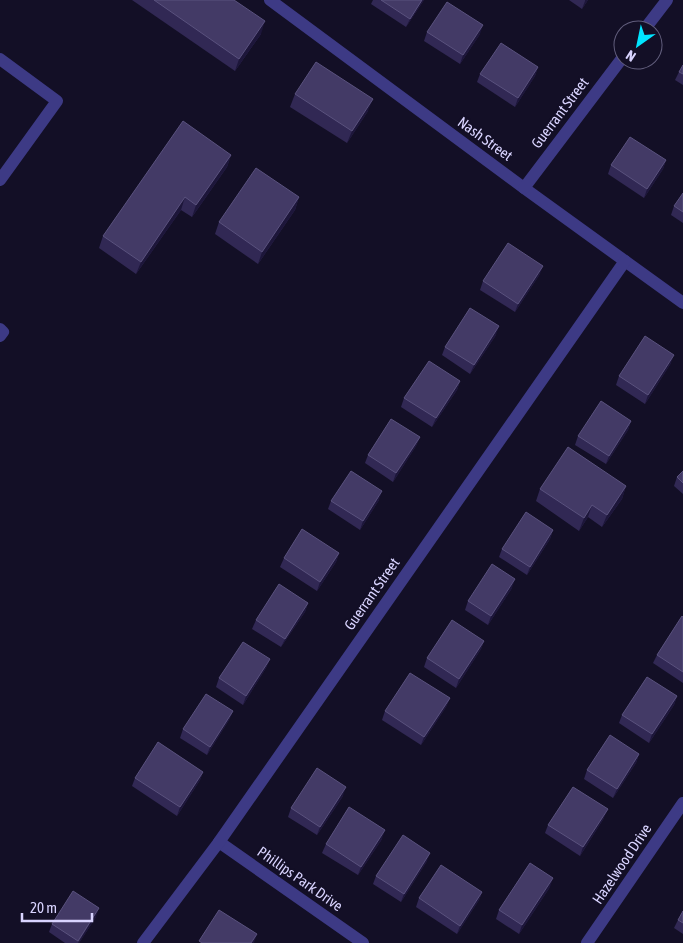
<svg xmlns="http://www.w3.org/2000/svg" width="683" height="943" viewBox="0 0 683 943" font-family="'Asap Condensed',sans-serif">
<rect width="100%" height="100%" fill="#130f26"/>
<g fill="none" stroke-linecap="round" stroke-linejoin="round">
<g stroke="#3d3a85" stroke-width="12">
<path d="M0,59L57,101L0,180"/>
<path d="M0,329L3,332L0,336"/>
</g>
<g stroke="#3d3a85" stroke-width="12">
<path d="M270,0L524,188L683,303"/>
<path d="M644,30L667,0"/>
<path d="M524,188L623,57"/>
<path d="M219,842L363,943"/>
<path d="M143,943L219,842L625,261"/>
<path d="M587,943L683,803"/>
</g>
</g>
<g fill="#312854">
<path d="M132,0H234L261,34L235,71Z"/>
<path d="M373,0H424L406,27L371,4Z"/>
<path d="M569,0H588L582,9Z"/>
<path d="M427,32L480,34L460,64L424,41Z"/>
<path d="M683,65V85L675,80L679,72Z"/>
<path d="M538,67L535,76L515,107L477,82L480,74Z"/>
<path d="M295,94L368,111L347,143L290,107Z"/>
<path d="M231,155L227,167L192,217L181,210L136,274L99,248L103,236Z"/>
<path d="M666,160L663,169L644,198L608,174L611,165Z"/>
<path d="M683,193V223L671,215L674,206Z"/>
<path d="M299,197L295,210L258,264L215,234L219,222Z"/>
<path d="M540,274L515,312L480,290L483,281Z"/>
<path d="M496,335L470,374L442,355L445,347Z"/>
<path d="M671,363L645,404L616,385L619,376Z"/>
<path d="M460,381L457,390L432,427L401,407L404,398Z"/>
<path d="M631,421L628,430L606,464L575,445L578,436Z"/>
<path d="M420,437L416,446L393,482L365,463L368,455Z"/>
<path d="M683,471V494L674,486L677,477Z"/>
<path d="M626,486L622,499L602,527L588,517L579,531L536,501L540,489Z"/>
<path d="M379,500L360,530L328,509L331,501Z"/>
<path d="M553,530L550,539L527,575L499,557L502,549Z"/>
<path d="M339,553L336,562L317,591L280,567L284,558Z"/>
<path d="M512,588L488,625L465,610L468,601Z"/>
<path d="M308,603L305,612L281,647L252,629L256,620Z"/>
<path d="M683,617V683L653,663L657,655Z"/>
<path d="M484,641L481,649L456,688L424,667L427,658Z"/>
<path d="M270,659L266,668L243,705L216,687L219,678Z"/>
<path d="M677,696L674,705L649,743L619,723L622,715Z"/>
<path d="M450,698L446,707L421,745L382,720L385,711Z"/>
<path d="M233,711L229,720L207,755L180,738L183,729Z"/>
<path d="M639,754L636,763L613,798L584,779L587,770Z"/>
<path d="M203,772L200,780L177,816L132,786L135,778Z"/>
<path d="M343,796L317,835L288,817L291,808Z"/>
<path d="M604,818L580,856L545,833L548,825Z"/>
<path d="M382,839L358,875L322,853L326,844Z"/>
<path d="M427,861L401,902L373,884L376,876Z"/>
<path d="M550,887L519,934L496,919L499,910Z"/>
<path d="M482,892L479,900L457,934L416,907L419,898Z"/>
<path d="M683,911V934L674,928L678,920Z"/>
<path d="M96,917L79,943H65L49,932L52,924Z"/>
</g>
<g fill="#1d163a">
<path d="M422,0H424L406,27L410,19Z"/>
<path d="M585,0H588L582,9L585,1Z"/>
<path d="M265,21L261,34L235,71L239,59Z"/>
<path d="M483,25L480,34L460,64L463,55Z"/>
<path d="M538,67L535,76L515,107L518,98Z"/>
<path d="M373,99L368,111L347,143L352,131Z"/>
<path d="M231,155L227,167L192,217L196,205Z"/>
<path d="M666,160L663,169L644,198L647,189Z"/>
<path d="M185,197L181,210L136,274L141,262Z"/>
<path d="M299,197L295,210L258,264L262,252Z"/>
<path d="M543,266L540,274L515,312L518,304Z"/>
<path d="M499,326L496,335L470,374L474,365Z"/>
<path d="M674,355L671,363L645,404L648,395Z"/>
<path d="M460,381L457,390L432,427L436,418Z"/>
<path d="M631,421L628,430L606,464L609,456Z"/>
<path d="M420,437L416,446L393,482L396,473Z"/>
<path d="M626,486L622,499L602,527L607,515Z"/>
<path d="M382,491L379,500L360,530L363,521Z"/>
<path d="M592,505L588,517L579,531L584,518Z"/>
<path d="M553,530L550,539L527,575L530,567Z"/>
<path d="M339,553L336,562L317,591L320,582Z"/>
<path d="M515,579L512,588L488,625L491,616Z"/>
<path d="M308,603L305,612L281,647L285,639Z"/>
<path d="M484,641L481,649L456,688L459,679Z"/>
<path d="M270,659L266,668L243,705L246,696Z"/>
<path d="M677,696L674,705L649,743L652,734Z"/>
<path d="M450,698L446,707L421,745L424,737Z"/>
<path d="M233,711L229,720L207,755L210,747Z"/>
<path d="M639,754L636,763L613,798L617,789Z"/>
<path d="M203,772L200,780L177,816L180,807Z"/>
<path d="M346,787L343,796L317,835L320,827Z"/>
<path d="M608,809L604,818L580,856L583,847Z"/>
<path d="M385,830L382,839L358,875L361,867Z"/>
<path d="M430,853L427,861L401,902L404,894Z"/>
<path d="M553,878L550,887L519,934L522,925Z"/>
<path d="M482,892L479,900L457,934L460,926Z"/>
<path d="M99,908L96,917L79,943H78Z"/>
<path d="M257,934L254,943H251Z"/>
</g>
<g fill="#433a66" stroke="#5a527e">
<path d="M154,0H234L265,21L239,59Z"/>
<path d="M381,0H422L410,19Z"/>
<path d="M447,2L483,25L463,55L427,32Z"/>
<path d="M501,43L538,67L518,98L480,74Z"/>
<path d="M316,62L373,99L352,131L295,94Z"/>
<path d="M683,65V74L679,72Z"/>
<path d="M183,121L231,155L196,205L185,197L141,262L103,236Z"/>
<path d="M630,137L666,160L647,189L611,165Z"/>
<path d="M256,168L299,197L262,252L219,222Z"/>
<path d="M683,193V212L674,206Z"/>
<path d="M508,243L543,266L518,304L483,281Z"/>
<path d="M470,308L499,326L474,365L445,347Z"/>
<path d="M645,336L674,355L648,395L619,376Z"/>
<path d="M429,361L460,381L436,418L404,398Z"/>
<path d="M601,401L631,421L609,456L578,436Z"/>
<path d="M391,419L420,437L396,473L368,455Z"/>
<path d="M568,447L626,486L607,515L592,505L584,518L540,489Z"/>
<path d="M351,471L382,491L363,521L331,501Z"/>
<path d="M683,471V483L677,477Z"/>
<path d="M526,512L553,530L530,567L502,549Z"/>
<path d="M302,529L339,553L320,582L284,558Z"/>
<path d="M492,564L515,579L491,616L468,601Z"/>
<path d="M279,584L308,603L285,639L256,620Z"/>
<path d="M682,616L683,617V672L657,655Z"/>
<path d="M452,620L484,641L459,679L427,658Z"/>
<path d="M243,642L270,659L246,696L219,678Z"/>
<path d="M410,673L450,698L424,737L385,711Z"/>
<path d="M647,677L677,696L652,734L622,715Z"/>
<path d="M206,694L233,711L210,747L183,729Z"/>
<path d="M610,735L639,754L617,789L587,770Z"/>
<path d="M158,742L203,772L180,807L135,778Z"/>
<path d="M317,768L346,787L320,827L291,808Z"/>
<path d="M573,787L608,809L583,847L548,825Z"/>
<path d="M349,807L385,830L361,867L326,844Z"/>
<path d="M403,835L430,853L404,894L376,876Z"/>
<path d="M530,863L553,878L522,925L499,910Z"/>
<path d="M441,865L482,892L460,926L419,898Z"/>
<path d="M73,891L99,908L78,941L52,924Z"/>
<path d="M219,910L257,934L251,943H202L199,941Z"/>
<path d="M683,911V923L678,920Z"/>
</g>
<g text-anchor="middle" stroke-width="4" stroke-linejoin="round" paint-order="stroke">
<g font-size="15" fill="#d9d4ff" stroke="#130f26">
<text transform="translate(560 113) rotate(-53)" y="5">Guerrant Street</text>
<text transform="translate(485 139) rotate(36)" y="5">Nash Street</text>
<text transform="translate(372 594) rotate(-55)" y="5">Guerrant Street</text>
<text transform="translate(622 864) rotate(-56)" y="5">Hazelwood Drive</text>
<text transform="translate(300 879) rotate(35)" y="5">Phillips Park Drive</text>
</g>
</g>
<g transform="translate(638 45) rotate(213)"><circle r="24" fill="#130f26" stroke="#625e7d"/>
<path d="M0-4L9 19L0 12L-9 19Z" fill="#00e5ff"/>
<text y="-8" font-size="14" font-weight="bold" text-anchor="middle" fill="#d9d4ff">N</text>
</g>
<path d="M22 913v8h70v-8" fill="none" stroke="#d9d4ff" stroke-width="2.5"/>
<text x="30" y="913" font-size="15" fill="#d9d4ff" stroke="#130f26" stroke-width="4" paint-order="stroke">20 m</text>
</svg>
